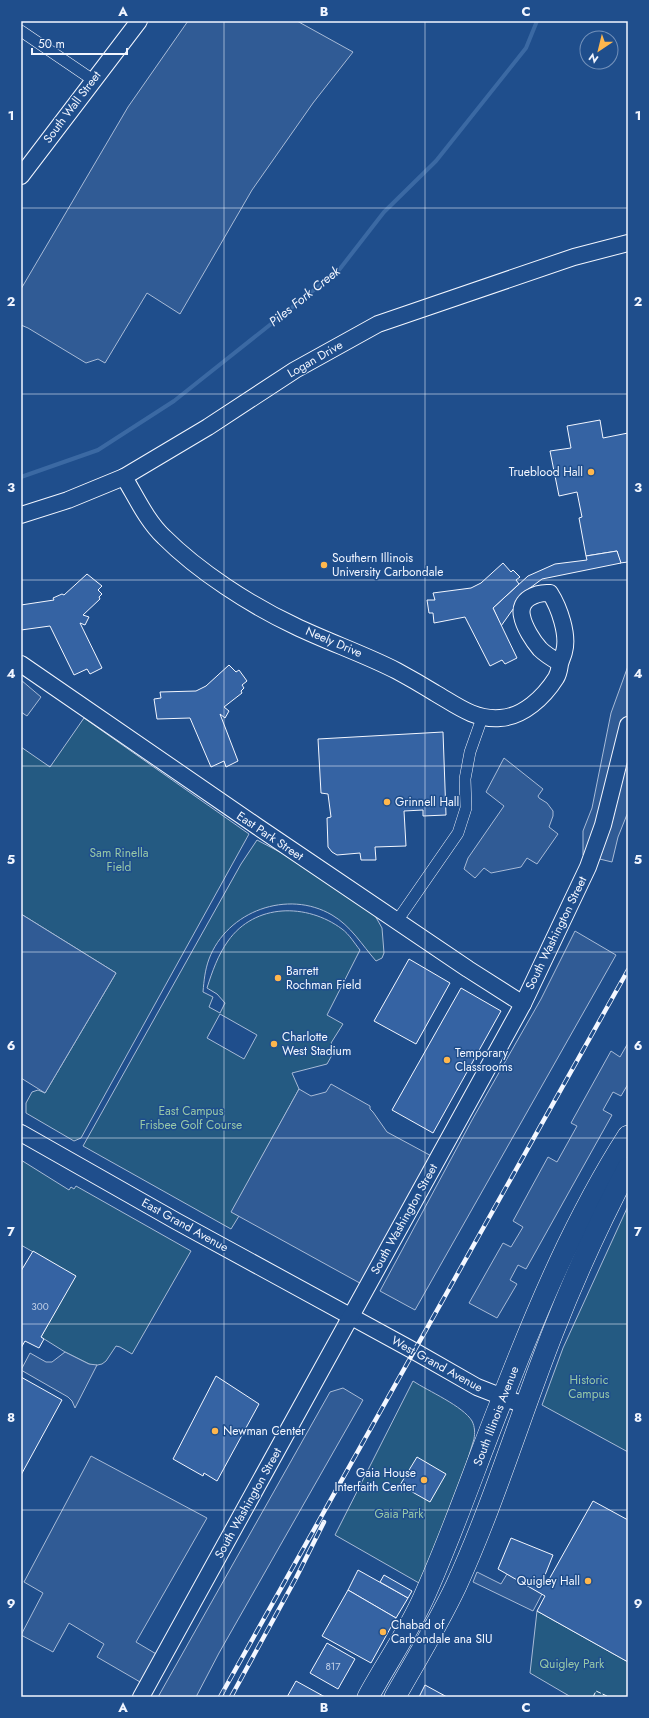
<svg xmlns="http://www.w3.org/2000/svg" width="649" height="1718" viewBox="0 0 649 1718" font-family="Jost,sans-serif">
<rect width="100%" height="100%" fill="#1f4e8c"/>
<g fill="#245a82" stroke="#a8bbd7" fill-rule="evenodd">
<path d="M84,718L249,834L81,1138L74,1141L26,1113V1103L32,1092L38,1090L45,1093L116,973L21,914V747L50,767Z"/>
<path d="M257,840L295,860L373,912L382,928L384,953L382,958L376,961C362,945 351,926 332,915C288,889 227,911 209,959C205,970 204,980 203,992L213,997L209,1007L220,1013L225,1003L217,994L207,988C212,972 218,955 228,941C255,903 307,903 342,929C349,934 355,944 360,950L327,1015L343,1024L331,1043L336,1048L327,1064L292,1073L299,1089L232,1212L239,1216L231,1229L83,1146L241,864ZM220,1014L257,1035L244,1059L207,1038Z"/>
<path d="M21,1160L69,1190L71,1187L74,1189L76,1186L191,1251L132,1354L120,1347L116,1346L106,1361L102,1364L93,1366L65,1352L41,1337L75,1276L21,1245Z"/>
<path d="M628,1206V1452L542,1405L563,1348Z"/>
<path d="M413,1381C428,1391 463,1406 472,1421C475,1427 475,1433 474,1439L452,1510L419,1583L335,1535Z"/>
<path d="M537,1611L628,1662V1697H571L530,1673Z"/>
</g>
<g fill="#305b95" stroke="#a8bbd7">
<path d="M188,21H297L353,52L313,103L252,190L180,314L147,293L105,363L98,359L86,363L28,328L21,325V289L128,107Z"/>
<path d="M628,666V812L618,837L612,862L583,855V831L592,808L611,713Z"/>
<path d="M21,680L41,697L27,716L21,712Z"/>
<path d="M504,758L543,789L538,796L539,798L547,803L553,811V816L549,827L558,834L537,864L527,858L521,867L491,873L484,868L475,878L464,869L468,858L504,806L486,792Z"/>
<path d="M21,914L116,973L45,1093L21,1078Z"/>
<path d="M575,931L616,955L415,1310L380,1291L472,1120L541,999Z"/>
<path d="M628,1043V1084L621,1096L613,1092L603,1110L612,1115L526,1269L518,1265L510,1280L517,1284L497,1318L469,1303L503,1243L511,1247L523,1227L513,1221L548,1157L557,1162L577,1126L571,1123L611,1051L620,1057Z"/>
<path d="M331,1084L370,1106V1109L373,1112L387,1132L437,1159L367,1287L231,1212L299,1089L311,1096L326,1092Z"/>
<path d="M65,1352L89,1364L97,1365L75,1408L72,1401L68,1397L21,1370L30,1353L46,1362H52Z"/>
<path d="M343,1388L363,1400L219,1653L196,1697H158L330,1392Z"/>
<path d="M91,1456L207,1518L136,1642L163,1658L147,1686L97,1657L104,1644L69,1623L53,1652L21,1635L43,1593L24,1582Z"/>
<path d="M477,1572L501,1584L507,1574L542,1594L533,1611L473,1582Z"/>
</g>
<g fill="none" stroke-linecap="round" stroke-linejoin="round">
<path stroke="#3b69a3" stroke-width="4" d="M21,477L98,450L174,401L339,270L384,212L436,161L526,48L537,21"/>
</g>
<g fill="#3563a3" stroke="#f2f6ff">
<path d="M600,420L603,438L628,433V562L620,563L617,551L586,556L579,518L582,517L577,492L559,496L550,451L571,448L567,426Z"/>
<path d="M617,551L621,563L542,579L526,591L501,626L493,608L528,576L555,564L587,560L586,556Z"/>
<path d="M503,563L511,572L513,570L520,577L516,580L519,584L493,608L517,658L505,664L502,660L490,666L465,617L434,623L433,613H429L427,600H435L433,593L471,588L481,583Z"/>
<path d="M87,574L102,586L98,590L102,594L99,597L100,599L83,615L89,617L85,625L80,623L102,668L90,674L87,669L74,675L50,626L21,630V605L54,600L53,598L62,594L64,595Z"/>
<path d="M229,665L236,672L239,670L247,681L242,685L244,688L241,691L242,693L224,707L229,711L225,718L220,714L238,761L226,767L224,761L211,767L190,718L157,719L154,699L161,698L160,692L196,691L206,686Z"/>
<path d="M443,732L446,815L423,816V810L404,811L406,846L375,847L376,860H361L360,853L337,855L332,852L328,847L327,818L331,817L328,794L321,793L318,739Z"/>
<path d="M409,959L450,983L416,1044L374,1021Z"/>
<path d="M461,988L501,1011L433,1133L392,1110Z"/>
<path d="M33,1251L76,1276L41,1337L44,1339L39,1348L25,1341L21,1348V1271Z"/>
<path d="M216,1376L259,1404L217,1481L204,1473L203,1476L173,1459Z"/>
<path d="M21,1377L62,1400L21,1475Z"/>
<path d="M417,1457L446,1474L430,1502L400,1485Z"/>
<path d="M593,1501L628,1520V1662L537,1611L545,1596L498,1569L511,1538L553,1555L543,1580L547,1583Z"/>
<path d="M358,1570L408,1598L396,1618L348,1590Z"/>
<path d="M384,1575L412,1591L408,1598L380,1582Z"/>
<path d="M348,1590L396,1618L371,1663L322,1636Z"/>
<path d="M327,1643L355,1659L338,1689L310,1673Z"/>
<path d="M296,1681L325,1697H287Z"/>
<path d="M425,1685L447,1697H419Z"/>
</g>
<g fill="none" stroke-linecap="round" stroke-linejoin="round">
<g stroke="#f2f6ff" stroke-width="12">
<g id="street">
<path d="M21,31L93,80"/>
<path d="M397,921L458,833L466,808L465,779L470,752L482,718"/>
</g>
</g>
<g stroke="#f2f6ff" stroke-width="18">
<g id="secondary">
<path d="M21,176L139,21"/>
<path d="M124,477C136,497 147,521 164,537C198,571 250,605 295,626C328,642 364,654 397,671C410,678 422,685 435,693C456,705 474,720 500,718C523,717 544,697 556,678C559,673 559,670 560,664C561,660 563,656 564,652C569,635 559,607 550,593C537,592 518,599 522,616C524,627 533,641 540,649C545,654 553,659 560,663"/>
<path d="M21,515L68,500L124,477L208,427L295,370L378,324L574,257L628,243"/>
<path d="M21,664L258,827L468,969L523,1004"/>
<path d="M21,1133L176,1221L414,1351L477,1387L526,1406"/>
<path d="M141,1697L523,1004L588,867L603,825L628,725"/>
</g>
</g>
<g stroke="#f2f6ff" stroke-width="22">
<g id="highway">
<path d="M368,1697C386,1664 407,1634 423,1599C453,1533 476,1464 503,1397C538,1307 576,1217 628,1136"/>
<path d="M395,1697C416,1660 438,1624 456,1586C494,1503 520,1416 553,1332C575,1276 600,1221 628,1168"/>
</g>
</g>
<use href="#street" stroke="#1f4e8c" stroke-width="11"/>
<use href="#secondary" stroke="#1f4e8c" stroke-width="16"/>
<use href="#highway" stroke="#1f4e8c" stroke-width="21"/>
<g stroke="#f2f6ff" stroke-width="4.5">
<g id="rail">
<path d="M220,1697L628,970"/>
<path d="M231,1697L296,1578L324,1522"/>
</g>
</g>
<use href="#rail" stroke="#1f4e8c" stroke-width="3" stroke-dasharray="9" stroke-linecap="butt"/>
<path stroke="#f2f6ff" stroke-width="1" stroke-dasharray="5 2" stroke-linecap="butt" d="M593,1697L596,1691L609,1697"/>
</g>
<path fill="none" stroke="#f2f6ff" stroke-width="1" stroke-opacity="0.55" d="M224,21V1697M425,21V1697M21,208H628M21,394H628M21,580H628M21,766H628M21,952H628M21,1138H628M21,1324H628M21,1510H628"/>
<g fill="#ffb74d" stroke="#1f4e8c" stroke-width="1.5">
<circle cx="591" cy="472" r="4"/>
<circle cx="324" cy="565" r="4"/>
<circle cx="387" cy="802" r="4"/>
<circle cx="278" cy="978" r="4"/>
<circle cx="274" cy="1044" r="4"/>
<circle cx="447" cy="1060" r="4"/>
<circle cx="215" cy="1431" r="4"/>
<circle cx="424" cy="1480" r="4"/>
<circle cx="588" cy="1581" r="4"/>
<circle cx="383" cy="1632" r="4"/>
</g>
<g text-anchor="middle" stroke-width="3" stroke-linejoin="round" paint-order="stroke">
<g font-size="10" fill="#c3d1e8">
<text x="40" y="1310">300</text>
<text x="333" y="1670">817</text>
</g>
<g font-size="12" fill="#f2f6ff" stroke="#1f4e8c">
<text transform="translate(72 107) rotate(-53)" y="4">South Wall Street</text>
<text transform="translate(315 359) rotate(-30)" y="4">Logan Drive</text>
<text transform="translate(334 642) rotate(23)" y="4">Neely Drive</text>
<text transform="translate(270 836) rotate(34)" y="4">East Park Street</text>
<text transform="translate(556 933) rotate(-64)" y="4">South Washington Street</text>
<text transform="translate(404 1219) rotate(-61)" y="4">South Washington Street</text>
<text transform="translate(185 1225) rotate(29)" y="4">East Grand Avenue</text>
<text transform="translate(437 1364) rotate(29)" y="4">West Grand Avenue</text>
<text transform="translate(496 1416) rotate(-69)" y="4">South Illinois Avenue</text>
<text transform="translate(248 1503) rotate(-61)" y="4">South Washington Street</text>
</g>
<g font-size="12" fill="#f2f6ff" stroke="#1f4e8c" text-anchor="start">
<text x="583" y="476" text-anchor="end">Trueblood Hall</text>
<text x="332" y="562">Southern Illinois<tspan x="332" dy="14">University Carbondale</tspan></text>
<text x="395" y="806">Grinnell Hall</text>
<text x="286" y="975">Barrett<tspan x="286" dy="14">Rochman Field</tspan></text>
<text x="282" y="1041">Charlotte<tspan x="282" dy="14">West Stadium</tspan></text>
<text x="455" y="1057">Temporary<tspan x="455" dy="14">Classrooms</tspan></text>
<text x="223" y="1435">Newman Center</text>
<text x="416" y="1477" text-anchor="end">Gaia House<tspan x="416" dy="14">Interfaith Center</tspan></text>
<text x="580" y="1585" text-anchor="end">Quigley Hall</text>
<text x="391" y="1629">Chabad of<tspan x="391" dy="14">Carbondale ana SIU</tspan></text>
</g>
<g font-size="12" fill="#97c8a6" stroke="#1f4e8c">
<text x="119" y="857">Sam Rinella<tspan x="119" dy="14">Field</tspan></text>
<text x="191" y="1115">East Campus<tspan x="191" dy="14">Frisbee Golf Course</tspan></text>
<text x="589" y="1384">Historic<tspan x="589" dy="14">Campus</tspan></text>
<text x="399" y="1518">Gaia Park</text>
<text x="572" y="1668">Quigley Park</text>
</g>
<g font-size="13" font-style="italic" fill="#f2f6ff" stroke="#1f4e8c">
<text transform="translate(304 296) rotate(-39)" y="5">Piles Fork Creek</text>
</g>
</g>
<rect width="649" height="1718" fill="none" stroke="#1f4e8c" stroke-width="44"/>
<g transform="translate(599 50) rotate(215)"><circle r="19" fill="#1f4e8c" stroke="#7391ba"/>
<path d="M0-3L7 15L0 10L-7 15Z" fill="#ffb74d"/>
<text y="-6" font-size="11" font-weight="bold" text-anchor="middle" fill="#f2f6ff">N</text>
</g>
<path d="M32 48v6h95v-6" fill="none" stroke="#f2f6ff" stroke-width="2"/>
<text x="38" y="48" font-size="12" fill="#f2f6ff" stroke="#1f4e8c" stroke-width="3" paint-order="stroke">50 m</text>
<rect x="22" y="22" width="605" height="1674" fill="none" stroke="#f2f6ff" stroke-width="1.5"/>
<g font-size="13" text-anchor="middle" font-weight="bold" fill="#f2f6ff">
<text x="123" y="16">A</text>
<text x="324" y="16">B</text>
<text x="526" y="16">C</text>
<text x="11" y="120">1</text>
<text x="638" y="120">1</text>
<text x="11" y="306">2</text>
<text x="638" y="306">2</text>
<text x="11" y="492">3</text>
<text x="638" y="492">3</text>
<text x="11" y="678">4</text>
<text x="638" y="678">4</text>
<text x="11" y="864">5</text>
<text x="638" y="864">5</text>
<text x="11" y="1050">6</text>
<text x="638" y="1050">6</text>
<text x="11" y="1236">7</text>
<text x="638" y="1236">7</text>
<text x="11" y="1422">8</text>
<text x="638" y="1422">8</text>
<text x="11" y="1608">9</text>
<text x="638" y="1608">9</text>
<text x="123" y="1712">A</text>
<text x="324" y="1712">B</text>
<text x="526" y="1712">C</text>
</g>
</svg>
